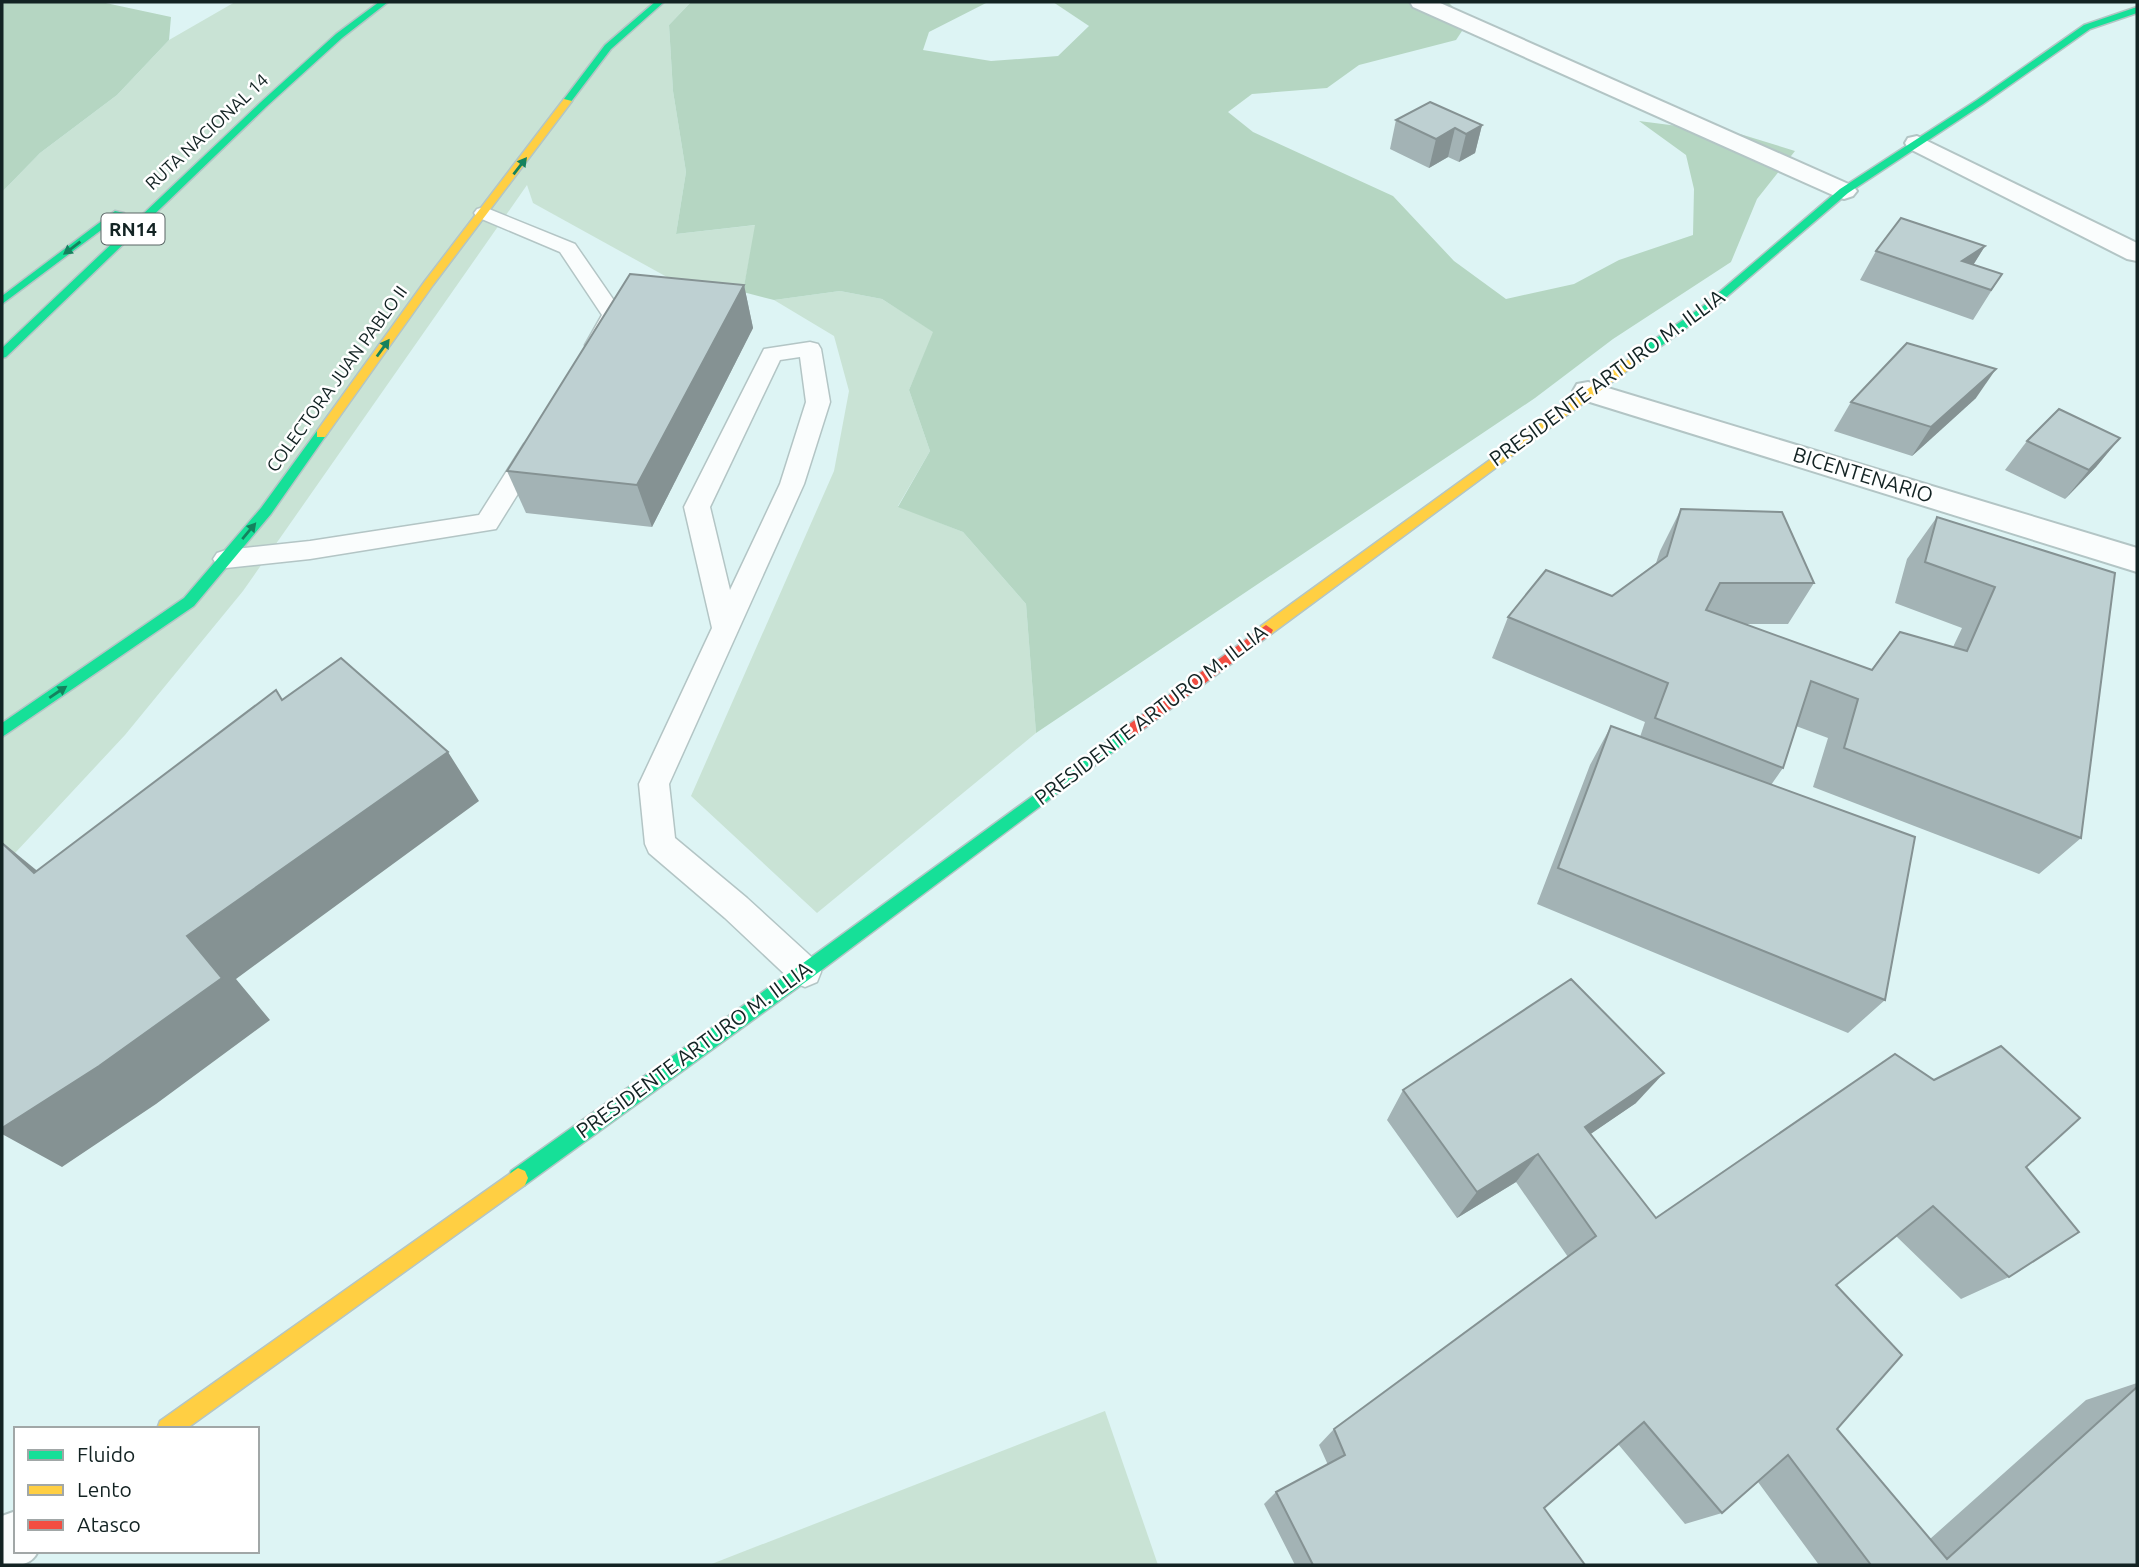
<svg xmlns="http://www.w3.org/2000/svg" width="2139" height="1567" viewBox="0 0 2139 1567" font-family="Ubuntu,sans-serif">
<rect width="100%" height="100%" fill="#ddf4f4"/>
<g fill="#c9e3d5">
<path d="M235,2H691L669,25L673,91L686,172L676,234L756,225L743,292L676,282L533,203L527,185L243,591L125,735L2,867V192L40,153L117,95L169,40Z"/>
<path d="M840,291L882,299L934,332L909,390L930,451L898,506L963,532L1026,604L1036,733L817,913L691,796L834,471L849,391L834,336L774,300Z"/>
<path d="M1105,1411L1158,1565H709Z"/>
</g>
<g fill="#b5d6c2">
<path d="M2,2H101L171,17L169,40L117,95L40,153L2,192Z"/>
<path d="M691,2H988L929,32L923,50L991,61L1058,56L1089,26L1053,2H1448L1468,22L1456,40L1359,65L1327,88L1252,94L1228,112L1253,132L1393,196L1454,261L1506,299L1574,284L1619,260L1693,235L1694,189L1686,155L1639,121L1740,134L1795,151L1757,199L1731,262L1613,339L1535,398L1036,733L1026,604L963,532L898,507L930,451L909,390L933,332L882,299L840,291L774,300L743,292L755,225L676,234L686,172L673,91L669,25Z"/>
</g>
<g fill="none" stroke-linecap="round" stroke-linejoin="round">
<g stroke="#b3c5c5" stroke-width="3">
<g id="lane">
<path d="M484,207L575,244L624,315L604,350H588L585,345L602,315L560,252L477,217L474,213L477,209Z"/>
<path d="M810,342L818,344L821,349L830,402L804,484L669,784L675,838L747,898L817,962L821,972L817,982L805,987L793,982L725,918L649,853L645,844L639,784L712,628L684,507L764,349ZM800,357L806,402L780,484L730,590L710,507L780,360Z"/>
<path d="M533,442L542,444L545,450L496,529L310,559L226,568L217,565L213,559L217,553L226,550L310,541L479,515L524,444Z"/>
</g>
</g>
<g stroke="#b3c5c5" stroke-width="4">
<g id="street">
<path d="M1410,2H1438L1853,186L1857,191L1853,196L1844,199L1835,196L1413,7Z"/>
<path d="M1917,136L2137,243V261L2127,259L1908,148L1905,143L1908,138Z"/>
<path d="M1588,382L2137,548V572L1577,398L1573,391L1577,384Z"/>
<path d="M16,1511V1551H38C31,1567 17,1565 2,1565V1516Z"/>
</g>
</g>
<g stroke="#b3c5c5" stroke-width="3">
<g id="fast">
<path d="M379,2H388L342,38L267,106L6,357L2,358V348L261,102L336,34Z"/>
<path d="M655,2H664L611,49L570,103H564V99L605,45Z"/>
<path d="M2137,7V13L2090,29L1983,104L1848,193L1710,311L1647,356H1639V350L1702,307L1840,189L1977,100L2084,25Z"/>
<path d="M115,211L124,213L2,304V296Z"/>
<path d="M321,430L327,434L271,514L194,606L2,737V723L184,598L261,508L317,431Z"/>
<path d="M1129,726L1134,728L1137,732L1134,736L811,978L525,1185L518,1188L511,1185L508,1178L511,1171L799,966Z"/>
</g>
</g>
<g stroke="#b3c5c5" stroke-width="3">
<g id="slow">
<path d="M564,99L572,101L433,285L325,437H317V431L425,281Z"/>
<path d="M1643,349L1649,353L1647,356L1271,634H1261L1259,630L1261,626Z"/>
<path d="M518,1168L525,1171L528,1178L525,1185L186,1429H157L160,1421Z"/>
</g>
</g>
<g stroke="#b3c5c5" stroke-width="3">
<path id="jam" d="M1266,625L1273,630L1271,634L1134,736H1124L1121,732L1124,728Z"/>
</g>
<use href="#lane" fill="#fafdfd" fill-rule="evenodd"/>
<use href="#street" fill="#fafdfd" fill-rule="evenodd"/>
<use href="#fast" fill="#16e098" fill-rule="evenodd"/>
<use href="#slow" fill="#ffcf43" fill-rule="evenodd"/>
<use href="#jam" fill="#f24e42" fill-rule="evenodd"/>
</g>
<g fill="#a3b3b5">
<path d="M1396,120L1482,125L1475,153L1459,162L1448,157L1429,168L1390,149Z"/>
<path d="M1985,246L1973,265L2002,274L1973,320L1860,280L1876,251Z"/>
<path d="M744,285L753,328L652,527L526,513L507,471Z"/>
<path d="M1976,398L1912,456L1834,431L1851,402Z"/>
<path d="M2120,438L2096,467L2065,499L2005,470L2027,441Z"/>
<path d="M1681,509L1814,583L1788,624H1743L1871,670L1900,632L1953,647L1962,628L1895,603L1907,559L1937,517L2115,573L2081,838L2039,874L1813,787L1828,738L1796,726L1783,768L1771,785L1885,1000L1848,1033L1537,904L1590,765L1611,726L1640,737L1645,722L1492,658L1508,617L1612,596L1656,563L1660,551Z"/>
<path d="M1403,1090L1636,1103L1590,1134L1656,1218L2026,1167L2009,1277L1961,1299L1896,1236L1836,1285L1837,1429L1930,1539L2086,1400L2137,1383V1565H1819L1758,1482L1722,1513L1685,1524L1618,1444L1544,1508L1585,1565H1295L1264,1504L1276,1492L1328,1465L1319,1445L1334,1429L1568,1257L1516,1182L1457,1218L1387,1120Z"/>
</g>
<g fill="#859293">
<path d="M1482,125L1475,153L1459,162L1466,134Z"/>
<path d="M1455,128L1448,157L1429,168L1436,139Z"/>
<path d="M1985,246L1967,275L1962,261Z"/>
<path d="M744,285L753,328L652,527L637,485Z"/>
<path d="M1996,369L1976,398L1912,456L1931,427Z"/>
<path d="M2120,438L2096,467L2065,499L2089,470Z"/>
<path d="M448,752L479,801L236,979L270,1020L156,1104L62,1167L2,1134V1128L187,936Z"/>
<path d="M2,842L46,878L34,873L2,843Z"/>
<path d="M1664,1073L1636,1103L1560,1155L1585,1127Z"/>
<path d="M1538,1154L1516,1182L1457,1218L1477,1192Z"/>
</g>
<g fill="#bed0d2" stroke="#859293" stroke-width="2">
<path d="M1430,102L1482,125L1466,134L1455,128L1436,139L1396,120Z"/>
<path d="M1901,218L1985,246L1962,261L2002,274L1991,290L1876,251Z"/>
<path d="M630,274L744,285L637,485L507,471Z"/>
<path d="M1907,343L1996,369L1931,427L1851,402Z"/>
<path d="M2059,409L2120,438L2089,470L2027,441Z"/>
<path d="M1681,509L1782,512L1814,583H1720L1706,610L1872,670L1900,632L1967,651L1995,587L1925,562L1937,517L2115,573L2081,838L1844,748L1858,699L1811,681L1783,768L1655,718L1668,683L1508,617L1546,570L1612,596L1667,556Z"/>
<path d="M341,658L448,752L187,936L222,978L99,1066L2,1128V843L34,873L276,690L282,700Z"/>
<path d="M1611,726L1915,837L1885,1000L1558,868Z"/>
<path d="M1571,979L1664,1073L1585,1127L1656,1218L1895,1054L1934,1080L2001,1046L2080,1118L2026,1167L2079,1232L2009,1277L1933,1206L1836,1285L1902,1355L1837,1429L1947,1559L2137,1387V1565H1871L1788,1455L1722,1513L1644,1422L1544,1508L1585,1565H1313L1276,1492L1345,1455L1334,1429L1596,1236L1538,1154L1477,1192L1403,1090Z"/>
</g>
<defs><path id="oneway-solid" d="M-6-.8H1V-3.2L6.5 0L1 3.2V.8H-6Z" transform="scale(1.75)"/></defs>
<g fill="#14825e">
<use href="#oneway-solid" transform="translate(520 166) rotate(-52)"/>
<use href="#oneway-solid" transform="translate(72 248) rotate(143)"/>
<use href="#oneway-solid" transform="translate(383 348) rotate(-54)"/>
<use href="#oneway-solid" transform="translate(249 531) rotate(-50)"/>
<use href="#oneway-solid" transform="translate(58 692) rotate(-34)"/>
</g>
<g text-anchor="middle" stroke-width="5" stroke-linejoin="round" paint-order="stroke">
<g font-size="18" fill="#132323" stroke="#fff">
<text transform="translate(207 132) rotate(-43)" y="6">RUTA NACIONAL 14</text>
<text transform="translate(337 379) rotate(-54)" y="6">COLECTORA JUAN PABLO II</text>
</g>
<rect fill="#fff" stroke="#5a6565" stroke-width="2" x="101.5" y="213.5" width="63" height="31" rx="5"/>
<g font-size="19" font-weight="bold" fill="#132323">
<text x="133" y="236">RN14</text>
</g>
<g font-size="21" fill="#132323" stroke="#fff">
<text transform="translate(1607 378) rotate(-36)" y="7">PRESIDENTE ARTURO M. ILLIA</text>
<text transform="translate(1863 475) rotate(17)" y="7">BICENTENARIO</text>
<text transform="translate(1151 715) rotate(-37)" y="7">PRESIDENTE ARTURO M. ILLIA</text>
<text transform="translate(694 1050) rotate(-36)" y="7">PRESIDENTE ARTURO M. ILLIA</text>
</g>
</g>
<rect width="2139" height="1567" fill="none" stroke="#132323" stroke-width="7"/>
<rect x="14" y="1427" width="245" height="126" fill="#ffffff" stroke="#a1a7a7" stroke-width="2"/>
<rect x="28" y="1450" width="35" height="10" fill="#16e098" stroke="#a1a7a7" stroke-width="2"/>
<text x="77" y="1462" font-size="21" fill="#132323">Fluido</text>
<rect x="28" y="1485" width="35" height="10" fill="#ffcf43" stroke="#a1a7a7" stroke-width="2"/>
<text x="77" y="1497" font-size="21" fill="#132323">Lento</text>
<rect x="28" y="1520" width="35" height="10" fill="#f24e42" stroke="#a1a7a7" stroke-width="2"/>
<text x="77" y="1532" font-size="21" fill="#132323">Atasco</text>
</svg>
